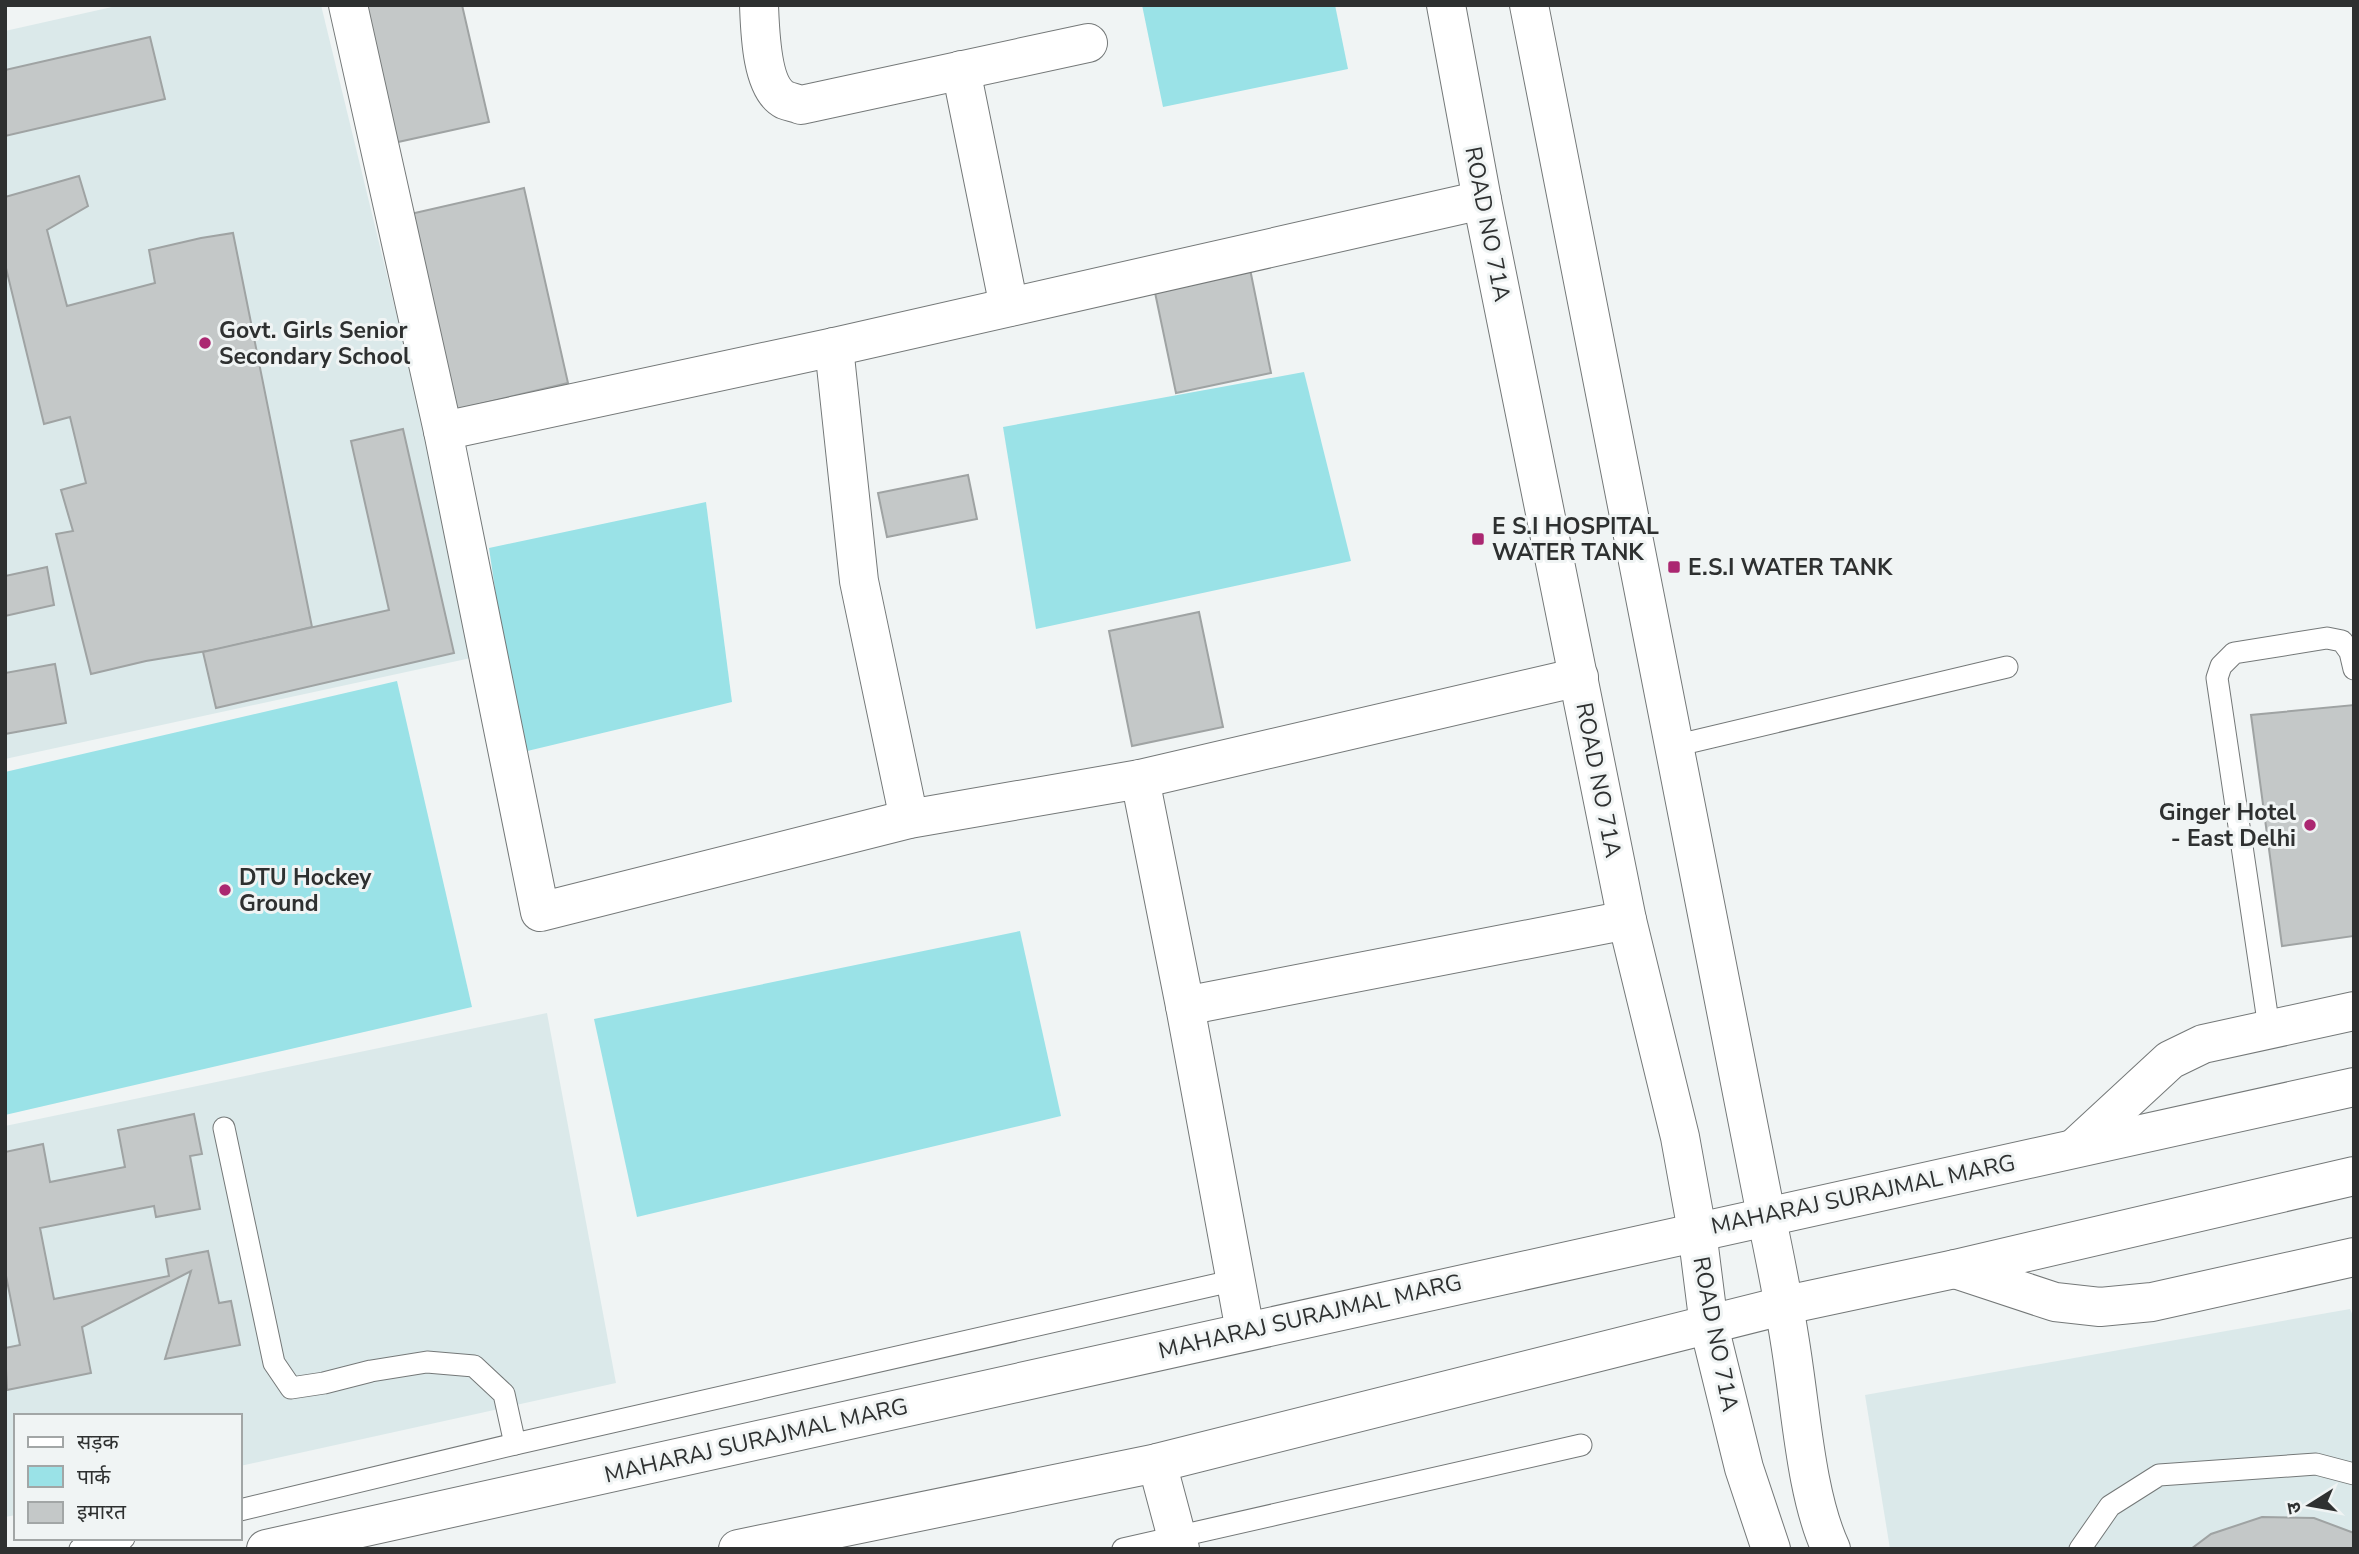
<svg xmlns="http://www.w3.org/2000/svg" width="2359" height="1554" viewBox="0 0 2359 1554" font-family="'Nunito Sans','Noto Sans Devanagari',sans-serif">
<rect width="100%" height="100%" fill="#f0f4f4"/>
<g fill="#dbe9ea">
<path d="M121,5H321L480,656L5,759V31Z"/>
<path d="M547,1013L616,1383L240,1466V1416H16V1515L5,1517V1126Z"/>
<path d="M2350,1309L2354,1318V1549H1890L1865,1395Z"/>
</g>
<g fill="#9ae2e7">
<path d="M1142,5H1335L1348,69L1163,107Z"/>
<path d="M1304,372L1351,561L1036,629L1003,427Z"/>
<path d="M706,502L732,702L519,753L489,548Z"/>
<path d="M397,681L472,1007L5,1115V772Z"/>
<path d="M1020,931L1061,1116L637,1217L594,1019Z"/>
</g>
<g fill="#c4c8c8" stroke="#9fa3a3" stroke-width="2">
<path d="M357,5H462L489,122L389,144Z"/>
<path d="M150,37L165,99L5,136V70Z"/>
<path d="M79,176L88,206L47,230L67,306L155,283L149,250L201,238L233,233L312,627L219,649L146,661L91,674L56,534L73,531L61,490L86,483L70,417L44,424L5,264V197Z"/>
<path d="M524,188L568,383L451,411L406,215Z"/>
<path d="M1249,264L1271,373L1176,393L1153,283Z"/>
<path d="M403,429L454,653L216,708L203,652L389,610L351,441Z"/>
<path d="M968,475L977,519L887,537L878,493Z"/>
<path d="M47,567L54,605L5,616V576Z"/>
<path d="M1199,612L1223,727L1132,746L1109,631Z"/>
<path d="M55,664L66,723L5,734V673Z"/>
<path d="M2354,705V936L2282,946L2251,715Z"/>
<path d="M194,1114L202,1154L190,1156L200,1209L156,1217L154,1206L40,1228L54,1299L169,1276L166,1259L208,1251L219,1303L231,1301L240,1345L165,1359L191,1271L82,1327L91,1373L7,1390L5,1348L20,1345L5,1271V1152L43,1144L50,1182L125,1167L118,1130Z"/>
<path d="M2262,1517L2314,1518L2354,1533V1549H2191L2211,1534Z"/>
</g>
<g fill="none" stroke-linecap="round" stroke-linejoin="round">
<g stroke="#747878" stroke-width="23">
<g id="lane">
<path d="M1674,746L2007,667"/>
<path d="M2269,1028L2217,678L2221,666L2234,653L2327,638L2342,641L2350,652L2354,669"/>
<path d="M224,1128L274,1363L291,1388L324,1383L371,1371L427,1362L474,1366L504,1394L515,1444"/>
<path d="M240,1510L515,1444L1236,1280"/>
<path d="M80,1549L124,1538"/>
<path d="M1123,1549L1581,1445"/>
<path d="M2080,1549L2110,1506L2159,1475L2316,1464L2354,1474"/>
</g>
</g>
<g stroke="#747878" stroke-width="40">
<g id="street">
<path d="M348,5L443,431L540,912L909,819L1140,779L1579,677"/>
<path d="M759,5C760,29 761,88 785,100C790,102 796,103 801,105L1088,43"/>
<path d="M961,70L1009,307"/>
<path d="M834,347L859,581L909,819"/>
<path d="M443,431L834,347L1482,200"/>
<path d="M1140,779L1185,1006L1245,1331"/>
<path d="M1185,1006L1627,920"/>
<path d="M1157,1463L1180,1549"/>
</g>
</g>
<g stroke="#747878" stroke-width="40">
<g id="secondary">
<path d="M1446,5L1482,200L1627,920L1680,1137L1697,1231L1709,1326L1744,1468L1771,1549"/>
<path d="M1529,5L1766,1215C1777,1267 1787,1317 1794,1369C1802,1424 1808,1500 1831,1549"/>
<path d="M2077,1146L2170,1060L2203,1044L2354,1011"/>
<path d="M1955,1269L2055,1302L2100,1307L2152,1302L2354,1257"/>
<path d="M266,1549L2354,1087"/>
<path d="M738,1549L1157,1463L1786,1305L1955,1269L2354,1176"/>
</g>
</g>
<use href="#lane" stroke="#fff" stroke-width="21"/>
<use href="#street" stroke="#fff" stroke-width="38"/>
<use href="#secondary" stroke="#fff" stroke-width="38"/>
</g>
<g fill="#ab2771" stroke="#f0f4f4" stroke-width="2.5">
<circle cx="205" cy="343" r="7"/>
<rect x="1471" y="532" width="14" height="14" rx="3.5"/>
<rect x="1667" y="560" width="14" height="14" rx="3.5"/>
<circle cx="2310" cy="825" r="7"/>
<circle cx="225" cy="890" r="7"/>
</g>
<g text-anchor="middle" stroke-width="6" stroke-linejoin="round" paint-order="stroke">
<g font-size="23" fill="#2e3030" stroke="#f0f4f4">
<text transform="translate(1488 224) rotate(79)" y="8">ROAD NO 71A</text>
<text transform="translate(1599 780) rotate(79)" y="8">ROAD NO 71A</text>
<text transform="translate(1863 1194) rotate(-12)" y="8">MAHARAJ SURAJMAL MARG</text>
<text transform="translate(1310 1316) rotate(-13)" y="8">MAHARAJ SURAJMAL MARG</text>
<text transform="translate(1716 1334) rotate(79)" y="8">ROAD NO 71A</text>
<text transform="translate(756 1440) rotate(-13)" y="8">MAHARAJ SURAJMAL MARG</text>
</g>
<g font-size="23" font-weight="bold" fill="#2e3030" stroke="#f0f4f4" text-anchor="start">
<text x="219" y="338">Govt. Girls Senior<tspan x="219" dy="26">Secondary School</tspan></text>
<text x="1492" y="534">E S.I HOSPITAL<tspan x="1492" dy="26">WATER TANK</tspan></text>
<text x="1688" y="575">E.S.I WATER TANK</text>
<text x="2296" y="820" text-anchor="end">Ginger Hotel<tspan x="2296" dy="26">- East Delhi</tspan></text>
<text x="239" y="885">DTU Hockey<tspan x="239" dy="26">Ground</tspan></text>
</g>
</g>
<rect width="2359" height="1554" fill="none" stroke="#2e3030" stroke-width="14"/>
<rect x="14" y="1414" width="228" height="126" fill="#f0f4f4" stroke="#a2a6a6" stroke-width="2"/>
<rect x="28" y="1437" width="35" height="10" fill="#ffffff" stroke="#a2a6a6" stroke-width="2"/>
<text x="77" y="1449" font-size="21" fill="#2e3030">सड़क</text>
<rect x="28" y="1466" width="35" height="21" fill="#9ae2e7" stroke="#a2a6a6" stroke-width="2"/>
<text x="77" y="1484" font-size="21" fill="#2e3030">पार्क</text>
<rect x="28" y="1502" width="35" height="21" fill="#c4c8c8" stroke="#a2a6a6" stroke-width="2"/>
<text x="77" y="1519" font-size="21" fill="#2e3030">इमारत</text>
<g transform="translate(2310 1505) rotate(259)" stroke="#f0f4f4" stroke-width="5" paint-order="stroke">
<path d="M0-5L12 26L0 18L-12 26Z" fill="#2e3030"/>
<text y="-10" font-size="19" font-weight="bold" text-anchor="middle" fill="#2e3030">उ</text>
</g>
</svg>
